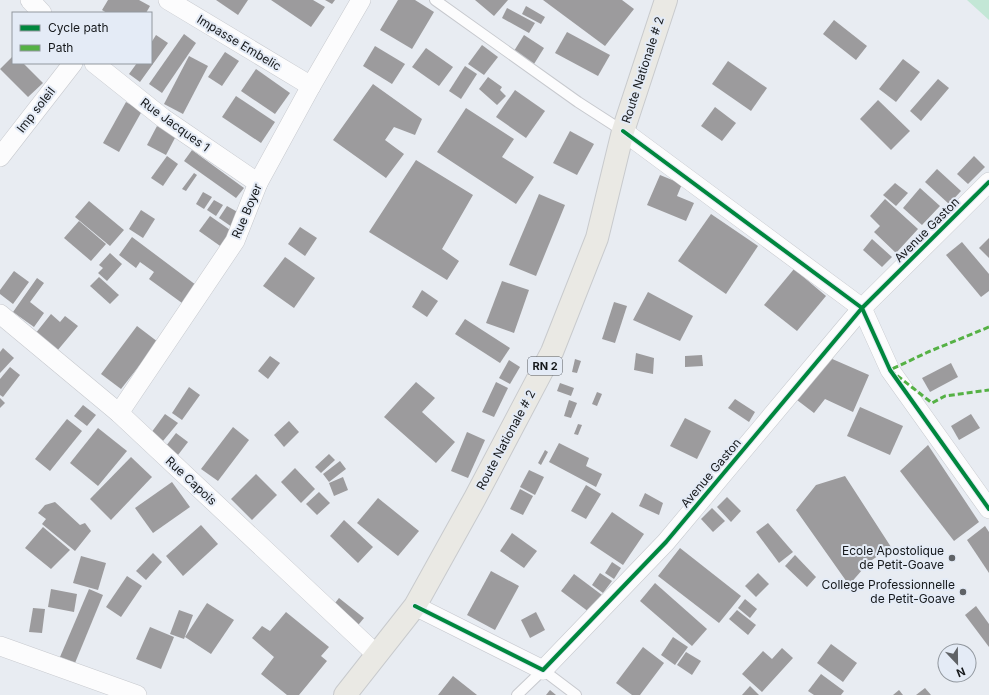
<svg xmlns="http://www.w3.org/2000/svg" width="989" height="695" viewBox="0 0 989 695" font-family="Inter,sans-serif">
<rect width="100%" height="100%" fill="#e8ecf2"/>
<path fill="#c3e7d6" d="M967,0H989V20Z"/>
<g fill="#9c9b9d">
<path d="M108,0H139L150,6L146,13H107L102,10Z"/>
<path d="M216,0H248L238,15Z"/>
<path d="M271,0H313L325,7L311,27Z"/>
<path d="M325,0H335L332,4Z"/>
<path d="M398,0H415L434,12L412,49L380,30Z"/>
<path d="M475,0H508L494,16Z"/>
<path d="M543,0H622L634,9L605,46Z"/>
<path d="M526,6L545,17L541,24L522,14Z"/>
<path d="M507,8L535,23L529,33L502,18Z"/>
<path d="M834,20L867,46L856,60L823,34Z"/>
<path d="M567,32L610,55L598,76L555,53Z"/>
<path d="M184,34L196,43L162,93L149,84Z"/>
<path d="M156,35L168,43L140,82L129,74L137,63H151V43Z"/>
<path d="M524,35L544,48L534,64L514,51Z"/>
<path d="M482,45L498,57L484,75L468,64Z"/>
<path d="M375,46L405,64L392,84L363,66Z"/>
<path d="M426,48L453,67L439,86L412,67Z"/>
<path d="M225,52L239,61L222,86L208,77Z"/>
<path d="M13,56V63H23L43,83L28,97L0,69Z"/>
<path d="M189,56L208,66L183,114L164,104Z"/>
<path d="M903,59L920,72L896,102L879,89Z"/>
<path d="M728,61L767,88L751,111L712,84Z"/>
<path d="M465,66L477,74L461,99L449,91Z"/>
<path d="M256,69L290,93L275,114L241,91Z"/>
<path d="M488,77L502,87L500,90L506,96L497,105L479,89Z"/>
<path d="M938,79L949,88L921,121L910,111Z"/>
<path d="M373,84L422,119L415,135L394,127L385,140L404,154L386,178L333,140Z"/>
<path d="M515,90L545,111L526,138L496,117Z"/>
<path d="M236,96L275,122L261,143L222,117Z"/>
<path d="M878,100L910,131L891,150L860,119Z"/>
<path d="M126,102L142,111L119,152L103,143Z"/>
<path d="M715,107L736,123L722,141L701,126Z"/>
<path d="M466,108L514,139L502,157L534,177L516,204L437,152Z"/>
<path d="M157,126L176,136L166,155L147,145Z"/>
<path d="M570,131L594,144L577,175L553,163Z"/>
<path d="M192,150L244,188L236,198L184,161Z"/>
<path d="M167,156L178,164L163,186L151,178Z"/>
<path d="M974,156L985,167L968,184L957,174Z"/>
<path d="M416,160L473,195L442,249L459,261L447,280L369,232Z"/>
<path d="M937,169L961,191L949,204L925,182Z"/>
<path d="M194,173L197,175L186,191L182,189Z"/>
<path d="M660,175L682,184L677,196L694,203L686,221L647,205Z"/>
<path d="M895,183L908,193L896,206L883,195Z"/>
<path d="M920,188L940,206L922,225L903,208Z"/>
<path d="M203,192L212,197L204,209L196,204Z"/>
<path d="M539,194L565,205L536,276L509,265Z"/>
<path d="M885,199L918,229L896,253L874,232L880,226L870,216Z"/>
<path d="M214,200L223,205L216,216L207,210Z"/>
<path d="M89,201L124,230L110,246L75,217Z"/>
<path d="M227,206L241,214L232,227L219,218Z"/>
<path d="M141,210L155,219L143,238L129,229Z"/>
<path d="M711,214L758,246L726,294L678,261Z"/>
<path d="M210,216L233,232L223,248L199,231Z"/>
<path d="M79,221L106,244L91,261L64,238Z"/>
<path d="M300,227L317,238L305,256L288,244Z"/>
<path d="M132,237L196,285L182,303L149,279L154,272L140,262L136,268L119,255Z"/>
<path d="M989,238V258L979,248Z"/>
<path d="M872,239L892,257L882,267L863,250Z"/>
<path d="M962,242L989,274V291L981,297L946,255Z"/>
<path d="M110,253L122,264L107,281L98,273L103,268L99,265Z"/>
<path d="M285,257L315,278L294,308L263,286Z"/>
<path d="M794,269L826,296L797,331L764,305Z"/>
<path d="M14,271L29,282L13,304L0,294V290Z"/>
<path d="M99,277L119,295L110,304L90,286Z"/>
<path d="M37,278L44,283L30,302L44,313L34,327L13,312Z"/>
<path d="M502,281L529,290L514,333L486,323Z"/>
<path d="M422,290L438,301L427,317L412,307Z"/>
<path d="M648,292L693,316L680,341L633,320Z"/>
<path d="M614,302L627,306L615,343L602,339Z"/>
<path d="M51,314L60,322L65,316L78,326L57,351L35,334Z"/>
<path d="M465,319L510,348L500,363L455,334Z"/>
<path d="M137,326L158,342L121,389L101,374Z"/>
<path d="M3,348L14,358L0,373V352Z"/>
<path d="M636,353L654,358L653,374L634,370Z"/>
<path d="M702,355L703,366L685,367V356Z"/>
<path d="M270,356L280,363L268,379L258,371Z"/>
<path d="M830,358L869,375L853,412L825,399L814,413L797,400Z"/>
<path d="M575,359L581,361L577,373L572,372Z"/>
<path d="M509,360L520,367L510,384L499,378Z"/>
<path d="M951,363L958,377L930,392L922,378Z"/>
<path d="M10,367L20,375L3,397L0,395V379Z"/>
<path d="M416,382L435,398L422,412L455,442L436,463L384,417Z"/>
<path d="M496,382L508,388L494,417L482,412Z"/>
<path d="M560,383L574,388L571,396L557,391Z"/>
<path d="M189,387L200,395L182,420L172,413Z"/>
<path d="M597,392L602,394L597,406L592,404Z"/>
<path d="M0,398L5,403L0,408Z"/>
<path d="M735,399L755,412L749,422L728,408Z"/>
<path d="M569,400L577,403L571,418L564,416Z"/>
<path d="M83,405L96,415L87,426L74,416Z"/>
<path d="M860,407L903,426L890,455L847,436Z"/>
<path d="M165,414L178,423L163,441L151,433Z"/>
<path d="M971,414L980,428L959,440L951,426Z"/>
<path d="M685,418L711,431L697,459L670,446Z"/>
<path d="M67,419L82,431L50,471L35,459Z"/>
<path d="M289,421L299,432L284,447L274,435Z"/>
<path d="M578,424L582,425L578,435L574,434Z"/>
<path d="M233,427L249,440L218,481L201,469Z"/>
<path d="M98,428L127,451L98,486L70,463Z"/>
<path d="M467,432L485,440L468,478L451,471Z"/>
<path d="M176,433L188,442L178,455L166,446Z"/>
<path d="M559,443L589,458L586,466L602,474L596,487L549,462Z"/>
<path d="M928,445L979,522L954,541L900,471Z"/>
<path d="M545,450L548,452L541,465L538,463Z"/>
<path d="M329,454L335,460L321,473L315,467Z"/>
<path d="M131,457L152,477L111,520L90,499Z"/>
<path d="M340,461L346,469L329,482L323,474Z"/>
<path d="M295,468L315,489L301,503L281,482Z"/>
<path d="M529,470L544,477L535,495L520,487Z"/>
<path d="M256,474L277,495L252,520L231,499Z"/>
<path d="M845,476L891,547L869,562L849,585L796,510L816,485Z"/>
<path d="M343,477L348,490L334,496L329,483Z"/>
<path d="M172,482L190,507L153,533L135,508Z"/>
<path d="M586,485L601,494L586,519L571,511Z"/>
<path d="M520,489L533,496L523,515L510,509Z"/>
<path d="M319,492L330,503L317,515L306,504Z"/>
<path d="M645,493L663,503L659,515L639,506Z"/>
<path d="M727,497L741,511L731,522L717,507Z"/>
<path d="M378,498L419,531L398,556L357,523Z"/>
<path d="M55,502L80,525L85,523L91,531L75,551L42,524L46,519L38,513L45,505Z"/>
<path d="M712,508L725,521L713,532L701,519Z"/>
<path d="M612,512L644,534L623,565L590,543Z"/>
<path d="M344,520L373,547L358,563L330,536Z"/>
<path d="M768,523L793,552L779,563L756,532Z"/>
<path d="M201,525L218,544L183,576L166,556Z"/>
<path d="M985,526L989,532V573L967,540Z"/>
<path d="M43,527L70,550L51,569L25,548Z"/>
<path d="M512,533L537,551L524,568L500,551Z"/>
<path d="M680,548L741,596L719,623L658,576Z"/>
<path d="M153,553L162,562L146,580L136,571Z"/>
<path d="M795,555L816,577L807,587L785,566Z"/>
<path d="M81,556L106,563L98,590L73,583Z"/>
<path d="M612,562L621,568L614,579L605,573Z"/>
<path d="M491,571L519,586L495,630L467,615Z"/>
<path d="M600,573L612,581L603,593L592,585Z"/>
<path d="M758,573L769,584L756,597L745,586Z"/>
<path d="M574,574L602,595L589,612L561,591Z"/>
<path d="M127,576L142,586L121,617L106,607Z"/>
<path d="M655,583L707,629L692,646L640,601Z"/>
<path d="M51,589L77,594L74,612L48,607Z"/>
<path d="M89,589L103,595L75,663L60,657Z"/>
<path d="M339,598L364,618L349,636L324,617Z"/>
<path d="M745,599L757,609L750,618L738,608Z"/>
<path d="M207,603L234,620L211,654L185,637Z"/>
<path d="M976,606L989,624V647L965,615Z"/>
<path d="M33,608L45,609L42,633L29,632Z"/>
<path d="M179,610L193,615L184,639L170,634Z"/>
<path d="M737,610L756,625L748,635L729,619Z"/>
<path d="M286,612L329,647L321,656L327,661L299,695H287L261,674L274,657L252,638L262,626L270,631Z"/>
<path d="M536,612L545,630L530,638L521,620Z"/>
<path d="M150,627L174,637L161,669L136,659Z"/>
<path d="M673,637L688,647L675,665L661,655Z"/>
<path d="M831,644L857,663L843,682L817,663Z"/>
<path d="M643,647L664,663L640,695H632L616,683Z"/>
<path d="M782,648L793,658L762,692L742,674L763,651L772,659Z"/>
<path d="M686,652L701,661L692,675L677,665Z"/>
<path d="M821,674L844,691L841,695H814L808,691Z"/>
<path d="M453,676L477,695H438Z"/>
<path d="M750,686L759,695H742Z"/>
<path d="M925,688L931,695H916Z"/>
<path d="M550,690L556,695H546Z"/>
<path d="M899,690L903,695H893Z"/>
</g>
<g fill="none" stroke-linecap="round" stroke-linejoin="round">
<g stroke="#c7c9ce" stroke-width="12">
<g id="lane">
<path d="M435,0L578,102L623,131"/>
<path d="M517,695L543,670L576,695"/>
</g>
</g>
<g stroke="#c7c9ce" stroke-width="20">
<g id="street">
<path d="M30,0L42,13"/>
<path d="M168,0L311,86"/>
<path d="M94,63L163,118L258,183"/>
<path d="M623,131L862,308L890,370L989,509"/>
<path d="M0,157L73,63"/>
<path d="M0,314L119,413L377,655"/>
<path d="M119,413L235,241L258,183L311,86L361,0"/>
<path d="M415,606L543,670L666,542L862,308L989,182"/>
<path d="M0,646L137,695"/>
</g>
</g>
<g stroke="#c8cacd" stroke-width="24">
<path id="primary" d="M345,695L415,606L475,498L552,352L597,238L623,131L666,0"/>
</g>
<use href="#lane" stroke="#fcfcfd" stroke-width="10"/>
<use href="#street" stroke="#fcfcfd" stroke-width="19"/>
<use href="#primary" stroke="#eae9e4" stroke-width="22"/>
<path stroke="#55b145" stroke-width="3" stroke-dasharray="6 3" stroke-linecap="butt" d="M989,327L928,352L890,370L932,403L945,396L989,390"/>
<g stroke="#e4ebf6" stroke-width="6">
<g id="cycleway">
<path d="M623,131L862,308L890,370L989,509"/>
<path d="M415,606L543,670L666,542L862,308L989,182"/>
</g>
</g>
<use href="#cycleway" stroke="#00873e" stroke-width="4"/>
</g>
<g fill="#5f6266" stroke="#e4ebf6" stroke-width="1.5">
<circle cx="952" cy="558" r="4"/>
<circle cx="963" cy="592" r="4"/>
</g>
<g text-anchor="middle" stroke-width="4" stroke-linejoin="round" paint-order="stroke">
<rect fill="#e4ebf6" stroke="#53575d" stroke-width="1" x="528" y="357" width="34" height="18" rx="3"/>
<g font-size="11" font-weight="bold" fill="#15181b">
<text x="545" y="370">RN 2</text>
</g>
<g font-size="12" fill="#15181b" stroke="#e4ebf6">
<text transform="translate(239 43) rotate(31)" y="4">Impasse Embelic</text>
<text transform="translate(643 70) rotate(-72)" y="4">Route Nationale # 2</text>
<text transform="translate(36 110) rotate(-52)" y="4">Imp soleil</text>
<text transform="translate(175 125) rotate(36)" y="4">Rue Jacques 1</text>
<text transform="translate(247 211) rotate(-67)" y="4">Rue Boyer</text>
<text transform="translate(927 230) rotate(-45)" y="4">Avenue Gaston</text>
<text transform="translate(506 440) rotate(-62)" y="4">Route Nationale # 2</text>
<text transform="translate(711 473) rotate(-50)" y="4">Avenue Gaston</text>
<text transform="translate(191 481) rotate(43)" y="4">Rue Capois</text>
</g>
<g font-size="12" fill="#15181b" stroke="#e4ebf6" text-anchor="end">
<text x="944" y="555">Ecole Apostolique<tspan x="944" dy="14">de Petit-Goave</tspan></text>
<text x="955" y="589">College Professionnelle<tspan x="955" dy="14">de Petit-Goave</tspan></text>
</g>
</g>
<rect x="12" y="12" width="140" height="52" fill="#e4ebf6" stroke="#91979e"/>
<rect x="20" y="25" width="20" height="6" fill="#00873e" stroke="#91979e"/>
<text x="48" y="32" font-size="12" fill="#15181b">Cycle path</text>
<rect x="20" y="45" width="20" height="6" fill="#55b145" stroke="#91979e"/>
<text x="48" y="52" font-size="12" fill="#15181b">Path</text>
<g transform="translate(957 663) rotate(158)"><circle r="19" fill="#e4ebf6" stroke="#91979e"/>
<path d="M0-3L7 15L0 10L-7 15Z" fill="#5f6266"/>
<text y="-6" font-size="11" font-weight="bold" text-anchor="middle" fill="#15181b">N</text>
</g>
</svg>
